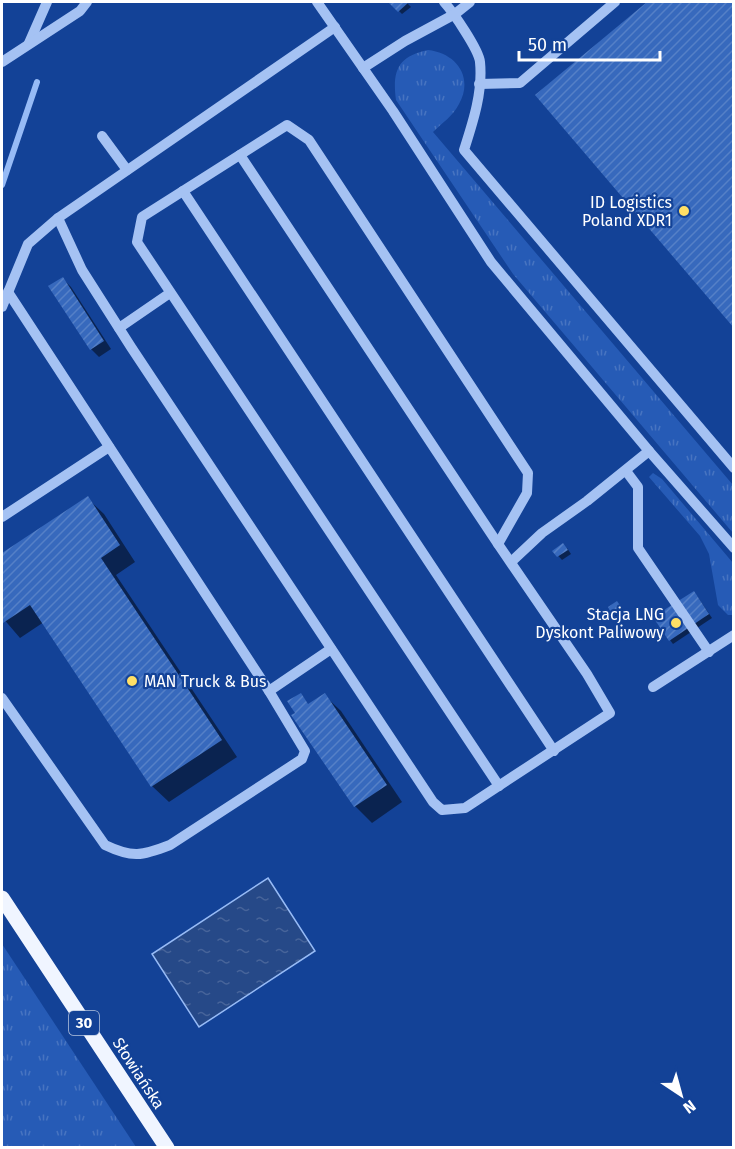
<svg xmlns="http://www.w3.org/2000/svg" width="735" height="1149" viewBox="0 0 735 1149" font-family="'Fira Sans',sans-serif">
<defs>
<pattern id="grass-tufts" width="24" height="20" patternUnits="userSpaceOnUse" patternTransform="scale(1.5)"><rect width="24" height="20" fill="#265bb6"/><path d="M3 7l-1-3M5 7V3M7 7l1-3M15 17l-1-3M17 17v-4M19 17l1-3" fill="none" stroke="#4774c1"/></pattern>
<pattern id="water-ripples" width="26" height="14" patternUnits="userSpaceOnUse" patternTransform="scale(1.5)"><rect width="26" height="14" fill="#264988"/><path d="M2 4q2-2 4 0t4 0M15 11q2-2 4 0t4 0" fill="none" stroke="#47649a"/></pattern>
<pattern id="building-hatch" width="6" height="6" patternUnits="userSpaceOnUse" patternTransform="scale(1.5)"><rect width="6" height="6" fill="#3769bd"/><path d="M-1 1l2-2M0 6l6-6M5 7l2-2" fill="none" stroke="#5580c7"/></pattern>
</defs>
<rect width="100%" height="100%" fill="#134297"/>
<g fill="url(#grass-tufts)">
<path d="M428,50C456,53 474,77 459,104C453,116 442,123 433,132L733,485V533L513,274L396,100C392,71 398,56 428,50Z"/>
<path d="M653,473L662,479L733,563V615H728L718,605L709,554L700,536L655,484L649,477Z"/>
<path d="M2,944L136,1147H2Z"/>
</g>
<path fill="url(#water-ripples)" stroke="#97bbf6" stroke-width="1.5" d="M268,878L315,951L199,1027L152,954Z"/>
<g fill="#0007">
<path d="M390,2H406L411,7L402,14Z"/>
<path d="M649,2H734V325L537,95Z"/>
<path d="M63,279L71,287L111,349L99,357L91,349Z"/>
<path d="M87,498L104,514L135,562L116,575L237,757L169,802L152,786L44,622L20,638L2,617V555Z"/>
<path d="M567,548L571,554L562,560L554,551Z"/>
<path d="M697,596L712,618L673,644L670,640Z"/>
<path d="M621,607L623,611L616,616L612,612Z"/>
<path d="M324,695L341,711L402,802L372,823L355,806L293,716Z"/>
</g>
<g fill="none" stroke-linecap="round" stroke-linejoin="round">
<path stroke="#97bbf6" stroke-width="6" d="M2,185L37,82"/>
</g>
<g fill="url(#building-hatch)">
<path d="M388,2H409L398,12Z"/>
<path d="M647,2H734V328L535,95Z"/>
<path d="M63,277L104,341L90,350L48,286Z"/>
<path d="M88,496L120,545L101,558L222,740L151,787L30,605L3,623L2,620V553Z"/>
<path d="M563,543L568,550L557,557L552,551Z"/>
<path d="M694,591L709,614L669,641L653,617Z"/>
<path d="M617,601L621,607L611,613L608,607Z"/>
<path d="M301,693L308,704L325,693L387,785L354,807L291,715L295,713L287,701Z"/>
</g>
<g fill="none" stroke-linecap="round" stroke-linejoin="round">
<g stroke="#a5c2f3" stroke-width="10">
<path d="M317,2L393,111L491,262L649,451L734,548"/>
<path d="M444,2C453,12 479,50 480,62C483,92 473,122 464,150L734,468"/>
<path d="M29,43L47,2"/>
<path d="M2,62L80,11L87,2"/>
<path d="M363,68L405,41L455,14L470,2"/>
<path d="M479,84L520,83L615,2"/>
<path d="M102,136L127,170"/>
<path d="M183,191L554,751"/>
<path d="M58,218L82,270L131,347L433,802L442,810L465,808L610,713L587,674L498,544L240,155"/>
<path d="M2,307L28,244L58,218L335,27"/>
<path d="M119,328L170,293"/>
<path d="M626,471L638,487V548L709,652"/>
<path d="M2,517L109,447"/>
<path d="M498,544L527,493L528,473L309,140L287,125L142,217L137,242L499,786"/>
<path d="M511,562L542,533L587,501L649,451"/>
<path d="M653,687L734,635"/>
<path d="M269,691L331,649"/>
<path d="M2,698L105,845C132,858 142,856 170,845L302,759L305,751L269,691L8,292"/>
</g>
<path stroke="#f0f5ff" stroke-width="15" d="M2,898L167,1148"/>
</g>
<g fill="#ffdf66" stroke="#134297" stroke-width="2">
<circle cx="684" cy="211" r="6"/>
<circle cx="676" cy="623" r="6"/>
<circle cx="132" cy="681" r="6"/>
</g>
<g text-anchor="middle" stroke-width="4.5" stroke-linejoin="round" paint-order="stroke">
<rect fill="#134297" stroke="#b8c6e0" stroke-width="1.5" x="69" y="1011" width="30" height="24" rx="4.5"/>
<g font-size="15" font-weight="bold" fill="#fff">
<text x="84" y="1028">30</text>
</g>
<g font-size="16" fill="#fff" stroke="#134297" text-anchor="end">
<text x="672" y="208">ID Logistics<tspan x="672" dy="18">Poland XDR1</tspan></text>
<text x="664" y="620">Stacja LNG<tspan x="664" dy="18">Dyskont Paliwowy</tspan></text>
<text x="144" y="687" text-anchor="start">MAN Truck &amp; Bus</text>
</g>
<g font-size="16" fill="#fff" stroke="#134297">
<text transform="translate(139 1073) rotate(57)" y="6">Słowiańska</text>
</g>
</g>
<rect width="735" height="1149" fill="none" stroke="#ffffff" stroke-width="6"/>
<g transform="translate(681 1095) rotate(144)" stroke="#134297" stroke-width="4.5" paint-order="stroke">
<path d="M0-4.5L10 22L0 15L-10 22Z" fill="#ffffff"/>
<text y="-9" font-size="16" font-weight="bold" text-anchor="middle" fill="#ffffff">N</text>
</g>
<path d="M519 51v9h141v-9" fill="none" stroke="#ffffff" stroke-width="3"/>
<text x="528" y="51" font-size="18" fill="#ffffff" stroke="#134297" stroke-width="4.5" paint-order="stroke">50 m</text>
</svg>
